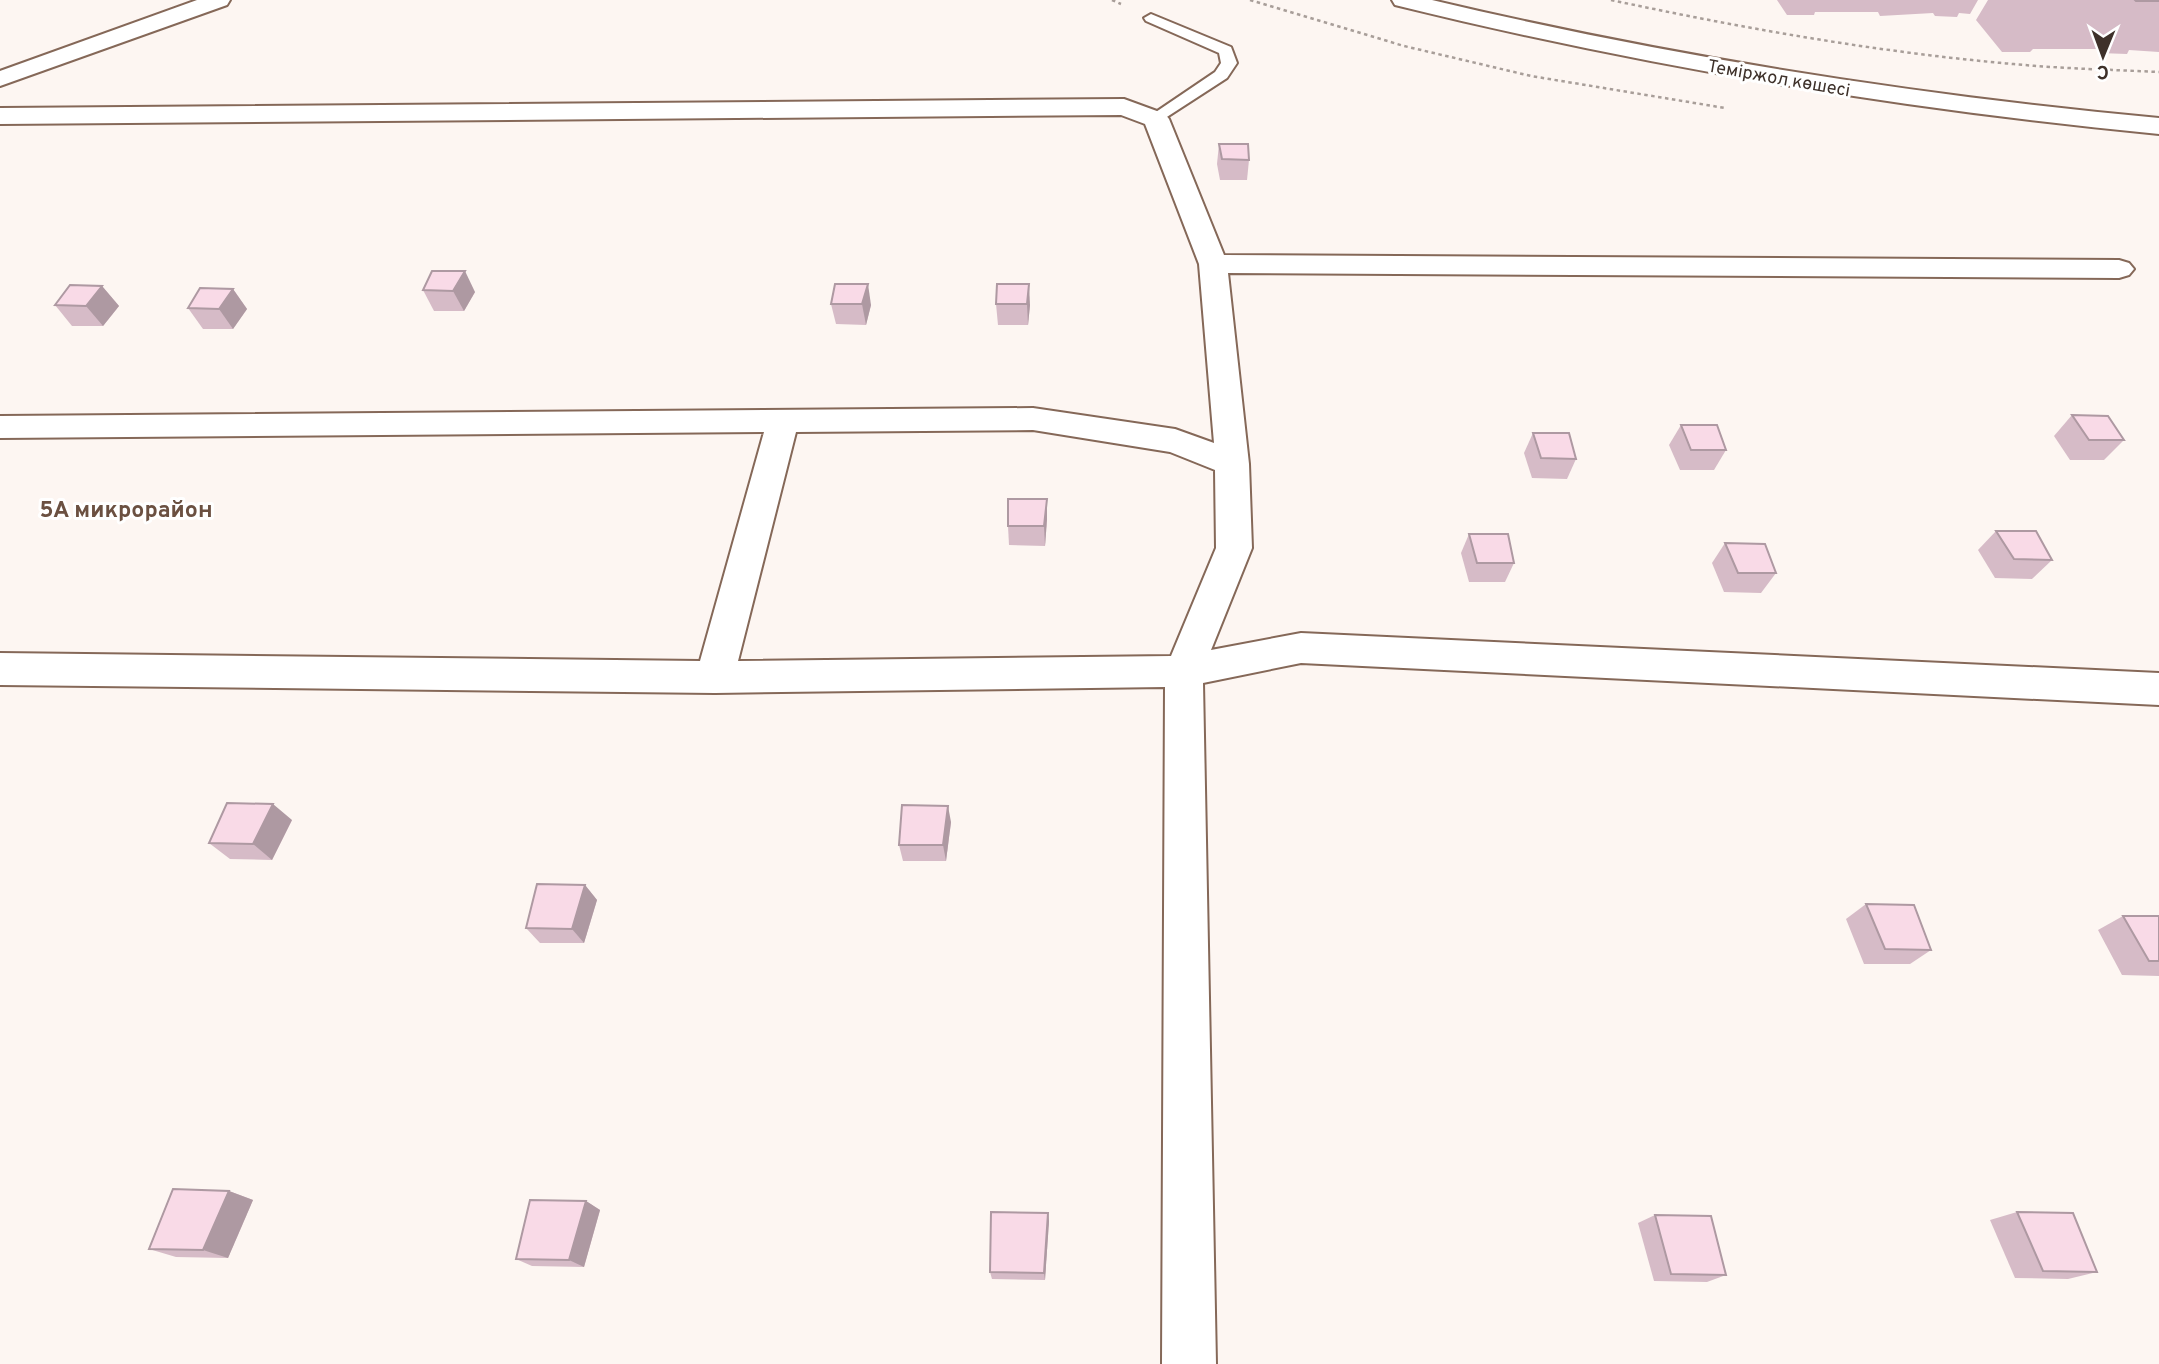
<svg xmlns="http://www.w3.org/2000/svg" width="2159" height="1364" viewBox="0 0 2159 1364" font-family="Overpass,sans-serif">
<rect width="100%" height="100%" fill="#fdf6f2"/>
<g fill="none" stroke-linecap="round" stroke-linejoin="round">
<g stroke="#856858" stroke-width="4">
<path id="service" d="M1151,14L1231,47L1237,63L1227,78L1156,124L1148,119L1150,116L1215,72L1221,63L1219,53L1146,21L1144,18Z"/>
</g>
<g stroke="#856858" stroke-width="4">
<g id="minor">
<path d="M197,0H230L227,5L0,86V71Z"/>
<path d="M1124,99L1165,114L1169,119L1224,255L2119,260L2129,263L2134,269L2129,275L2119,278L1228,273L1249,464L1252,548L1211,650L1301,633L2159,673V705L1301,663L1203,683L1216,1364H1162L1165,687L715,693L0,685V653L700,661L764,432L0,438V416L1033,408L1175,429L1214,443L1199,264L1145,124L1121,115L0,124V108ZM1033,430L1170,452L1215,470L1216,548L1171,656L738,661L796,432Z"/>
</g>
</g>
<g stroke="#856858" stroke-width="4">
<path id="tertiary" d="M1392,0H1432C1672,57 1914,95 2159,118V134C1901,109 1647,67 1395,5Z"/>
</g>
<g stroke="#a89e99" stroke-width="2.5" stroke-dasharray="3.5 3.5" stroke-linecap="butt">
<path d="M1112,0L1121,4"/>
<path d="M1250,0L1404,46L1531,76L1725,108"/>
<path d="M1611,0C1751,30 1894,55 2037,66C2077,69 2118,70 2159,72"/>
</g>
<use href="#service" fill="#fff" fill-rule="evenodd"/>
<use href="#minor" fill="#fff" fill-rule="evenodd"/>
<use href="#tertiary" fill="#fff" fill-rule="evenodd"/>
</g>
<g fill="#d6bbc7">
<path d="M1777,0H1978L1970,14L1959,13L1957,17L1935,16L1933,13L1880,16L1878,12H1815L1814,15H1787Z"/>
<path d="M1988,0H2159V52L2129,50L2127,54L2099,53L2096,49H2033L2030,52H2002L1976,20Z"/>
<path d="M1219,144L1249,160L1247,180H1220L1217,164Z"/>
<path d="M432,271L475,292L464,311H434L423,290Z"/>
<path d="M997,284L1030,305L1028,325H998L996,304Z"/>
<path d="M102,286L119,306L103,326H72L55,305Z"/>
<path d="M233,289L247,309L233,329H203L188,308Z"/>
<path d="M831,304L871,305L866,325L836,324Z"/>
<path d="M2072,415L2124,440L2104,460H2070L2054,436Z"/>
<path d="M1681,425L1726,450L1714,470H1680L1669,445Z"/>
<path d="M1533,433L1576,459L1567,479L1532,478L1524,453Z"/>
<path d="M1047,499V519L1045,546L1009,545L1008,526Z"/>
<path d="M1996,531L2052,560L2032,579L1995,578L1978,550Z"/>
<path d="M1469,534L1514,563L1505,582H1469L1461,553Z"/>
<path d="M1725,543L1776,573L1761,593L1724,592L1712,563Z"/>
<path d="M292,820L272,860L230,859L209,843Z"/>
<path d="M951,822L946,861H903L899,845Z"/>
<path d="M585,885L597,900L584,943H540L526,928Z"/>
<path d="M1866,904L1931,950L1910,964H1864L1846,919Z"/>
<path d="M2123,916H2159V976L2122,975L2098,930Z"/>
<path d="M229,1191L253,1200L228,1258L176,1257L149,1249Z"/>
<path d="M586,1201L600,1210L584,1267L532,1266L516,1259Z"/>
<path d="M2017,1212L2097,1272L2068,1279L2015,1278L1990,1220Z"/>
<path d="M1048,1213L1049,1221L1045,1280L992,1279L990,1272Z"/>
<path d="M1655,1215L1726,1275L1707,1282L1654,1281L1638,1223Z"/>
</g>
<g fill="#ae99a2">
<path d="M465,271L475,292L464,311L453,291Z"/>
<path d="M868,284L871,305L866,325L862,304Z"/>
<path d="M1029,284L1030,305L1028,325L1027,304Z"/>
<path d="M102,286L119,306L103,326L86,306Z"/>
<path d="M233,289L247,309L233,329L219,309Z"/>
<path d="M1047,499V519L1045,546L1044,526Z"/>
<path d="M273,804L292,820L272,860L253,844Z"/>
<path d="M948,806L951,822L946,861L943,845Z"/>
<path d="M585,885L597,900L584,943L572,929Z"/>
<path d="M229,1191L253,1200L228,1258L203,1250Z"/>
<path d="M586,1201L600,1210L584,1267L569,1260Z"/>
<path d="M1048,1213L1049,1221L1045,1280L1044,1273Z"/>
</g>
<g fill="#f9dae7" stroke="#ae99a2" stroke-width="2">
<path d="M2135,0H2159V1H2136Z"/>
<path d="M1219,144H1248L1249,160L1222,159Z"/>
<path d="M432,271H465L453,291L423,290Z"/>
<path d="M835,284H868L862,304H831Z"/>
<path d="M997,284H1029L1027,304H996Z"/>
<path d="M70,285L102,286L86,306L55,305Z"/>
<path d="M200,288L233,289L219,309L188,308Z"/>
<path d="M2072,415L2108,416L2124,440H2089Z"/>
<path d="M1681,425H1717L1726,450H1691Z"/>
<path d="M1533,433H1569L1576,459L1541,458Z"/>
<path d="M1008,499H1047L1044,526H1008Z"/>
<path d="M1996,531H2036L2052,560L2014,559Z"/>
<path d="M1469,534H1508L1514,563H1477Z"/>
<path d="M1725,543L1765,544L1776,573H1738Z"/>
<path d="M227,803L273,804L253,844L209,843Z"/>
<path d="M902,805L948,806L943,845H899Z"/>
<path d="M537,884L585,885L572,929L526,928Z"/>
<path d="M1866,904L1914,905L1931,950L1885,949Z"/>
<path d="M2123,916H2159V961H2149Z"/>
<path d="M173,1189L229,1191L203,1250L149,1249Z"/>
<path d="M530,1200L586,1201L569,1260L516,1259Z"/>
<path d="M991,1212L1048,1213L1044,1273L990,1272Z"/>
<path d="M2017,1212L2073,1213L2097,1272L2043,1271Z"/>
<path d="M1655,1215L1711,1216L1726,1275L1671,1274Z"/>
</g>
<g text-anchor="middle" stroke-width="6" stroke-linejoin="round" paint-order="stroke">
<g font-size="18" fill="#3e312a" stroke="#fff">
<text transform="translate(1779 78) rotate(10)" y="6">Теміржол көшесі</text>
</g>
<g font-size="23" font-weight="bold" fill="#6b5041" stroke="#fff">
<text x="126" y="517">5А микрорайон</text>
</g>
</g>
<g transform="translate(2103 56) rotate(181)" stroke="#ffffff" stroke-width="5" paint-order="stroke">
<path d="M0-5L12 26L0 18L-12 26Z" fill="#3e312a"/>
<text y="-10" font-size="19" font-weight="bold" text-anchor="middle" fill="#3e312a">С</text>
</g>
</svg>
